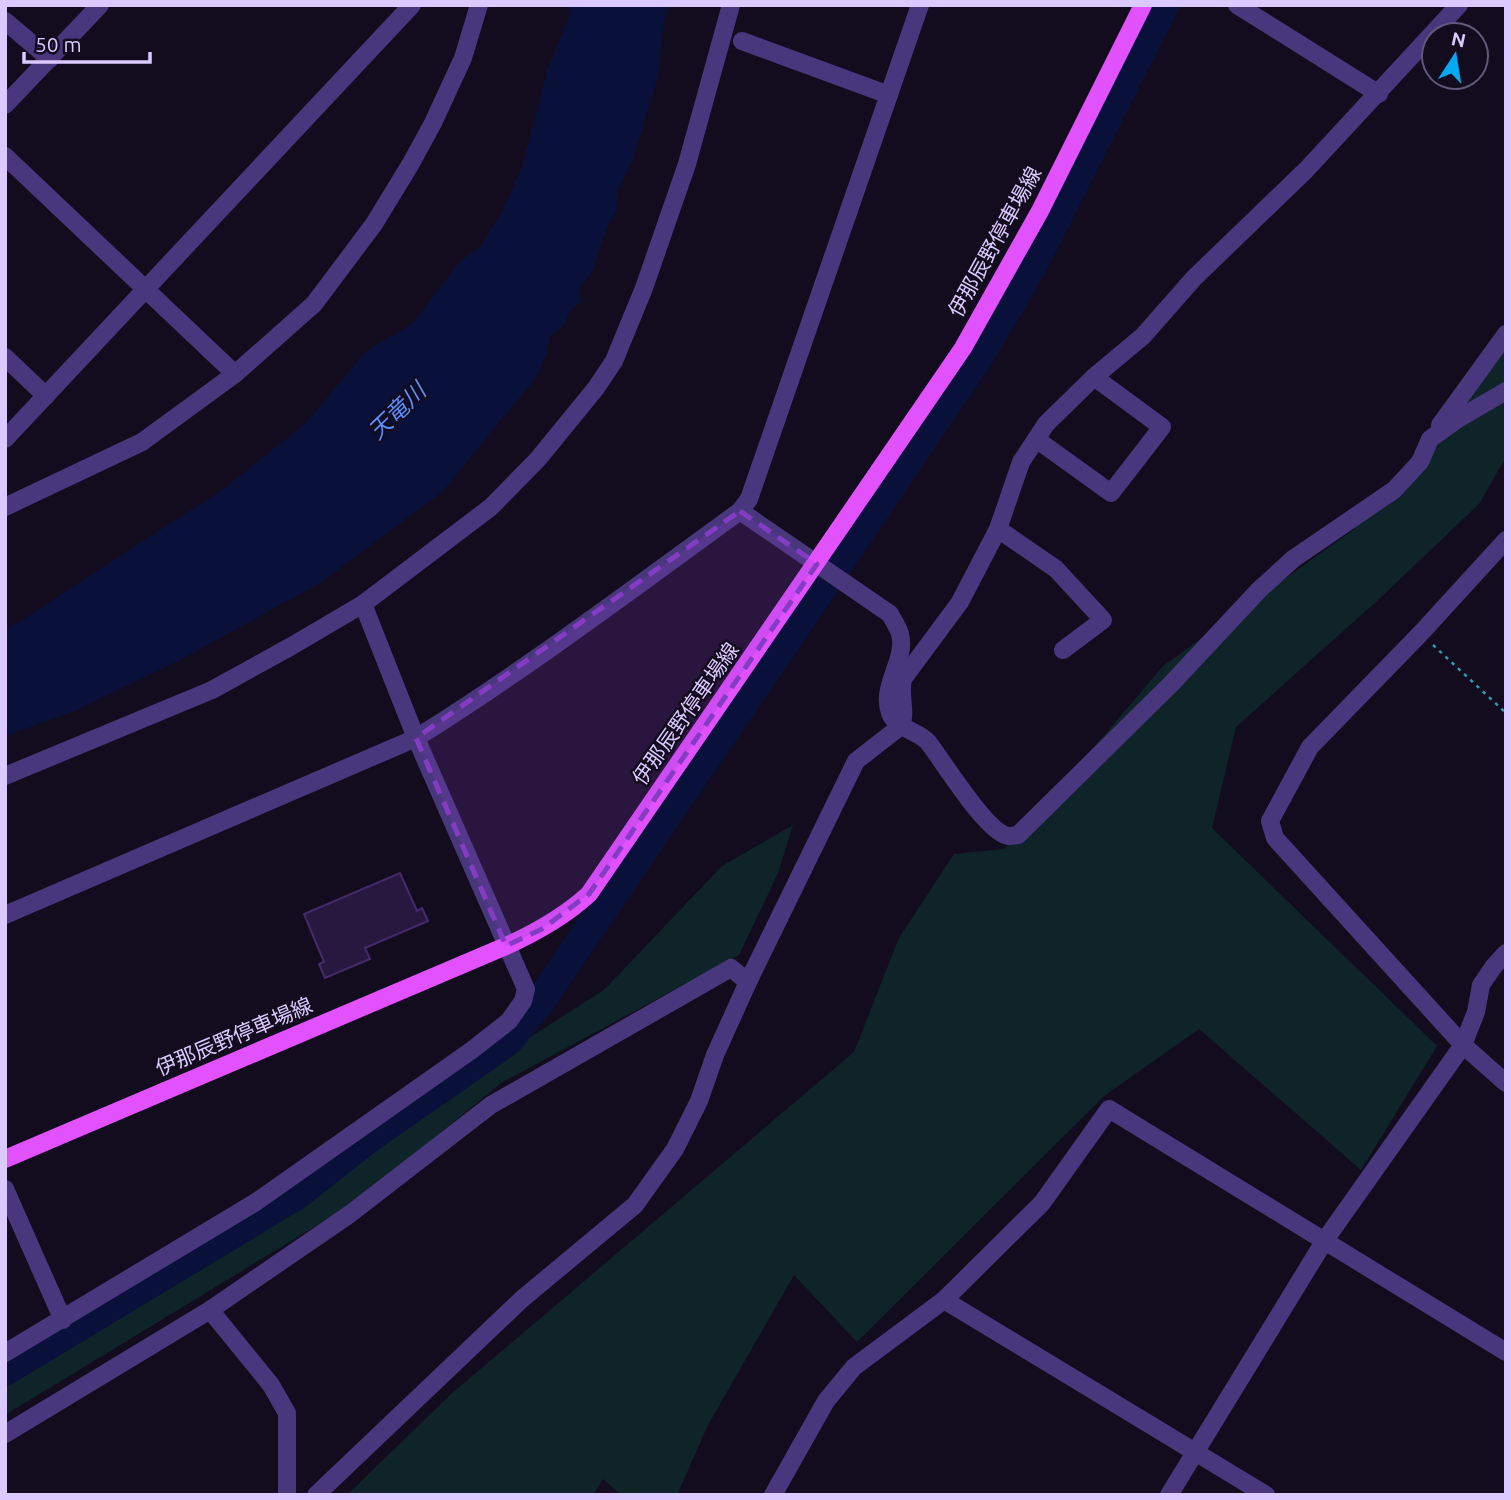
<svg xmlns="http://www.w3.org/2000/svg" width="1511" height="1500" viewBox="0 0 1511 1500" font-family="Ubuntu,'Noto Sans JP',sans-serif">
<rect width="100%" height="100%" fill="#130c1e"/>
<g fill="#0f2428">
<path d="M1506,340V457L1479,504L1377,601L1236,727L1212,828L1437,1046L1361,1170L1199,1029L1104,1096L857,1342L794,1275L708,1425L677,1495H621L603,1479L593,1495H347L450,1395L854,1052L899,938L954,854L1004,849L1044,806L1163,666L1353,530Z"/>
<path d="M793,825L778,873L739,955L501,1083L357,1201L5,1415V1380L297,1203L432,1101L605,989L722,866Z"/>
</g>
<path fill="#09113a" d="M570,5H669L664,21L658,76L633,159L618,191L616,211L607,228L592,272L579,289L581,301L569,312L565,325L550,336L546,354L535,379L442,492L320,583L180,660L75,711L5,736V631L223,489L306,423L365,352L414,322L460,261L481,246L502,211L522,167L548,68L568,19Z"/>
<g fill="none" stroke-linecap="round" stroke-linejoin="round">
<g stroke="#09113a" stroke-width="30">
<path d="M834,570L979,356L1032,266L1164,5"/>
<path d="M5,1371L298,1194L369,1138L508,1041L539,1003L828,579"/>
</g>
</g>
<path fill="#28183f" stroke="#452a6b" stroke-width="2" d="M400,873L417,911L422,908L428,921L365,948L370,959L325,978L319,964L324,962L304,914Z"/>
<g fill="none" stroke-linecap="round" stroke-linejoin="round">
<path stroke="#2d9caf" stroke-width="2.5" stroke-dasharray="3.5 5" stroke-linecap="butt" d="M1433,645L1506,713"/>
<g stroke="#49377d" stroke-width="18">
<path d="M1237,5L1379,94"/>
<path d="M5,21L50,59"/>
<path d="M742,41L889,95"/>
<path d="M5,105L100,5"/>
<path d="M5,156L235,374"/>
<path d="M5,357L46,396"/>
<path d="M1440,425L1506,334"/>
<path d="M5,439L412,5"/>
<path d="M1036,439L1111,493L1162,427L1094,377"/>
<path d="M5,507L142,442L235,374L314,304L374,224L410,165L433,123L463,58L479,5"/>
<path d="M740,511L890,614C893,620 898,627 900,634C907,660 880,686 890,713C896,729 917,730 928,742C943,761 986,832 1008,836C1009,836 1018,835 1018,835L1172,683L1259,590L1293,559L1394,490L1420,462L1430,439L1458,419L1506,391"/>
<path d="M998,529L1056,569L1103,620L1063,650"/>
<path d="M1506,540L1421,633L1310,747L1270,821L1275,838L1463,1045L1506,1083"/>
<path d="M5,776L212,690L290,647L363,604L491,507L538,459L596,388L614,361L644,288L687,164L731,5"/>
<path d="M5,915L416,738C528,668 634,588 740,511L749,499L920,5"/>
<path d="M5,1189L63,1320"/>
<path d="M944,1300L1266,1495"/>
<path d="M210,1310L271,1385L287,1413V1495"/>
<path d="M5,1353L256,1202L472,1050L509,1021L523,1001L526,989L416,738L363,604"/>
<path d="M5,1434L210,1310L350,1214L491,1105L731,968L748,982"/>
<path d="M316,1495L522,1299L635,1205L675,1149L699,1101L715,1055L748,982L856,761L901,726C907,712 899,696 903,679L960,602L998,529L1021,462L1046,424L1094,377L1143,336L1194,278L1306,170L1459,5"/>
<path d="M773,1495L826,1401L854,1367L944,1300L1042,1203L1109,1109L1506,1352"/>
<path d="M1169,1495L1325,1240L1463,1045L1476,1012L1481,985L1494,966L1506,953"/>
</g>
<path stroke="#e251fe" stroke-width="18" d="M5,1159L506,946C537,932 564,917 589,894L963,348L1040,211L1143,5"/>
</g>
<path fill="#853cc5" fill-opacity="0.2" stroke="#853cc5" stroke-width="5" stroke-dasharray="14 9" stroke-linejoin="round" d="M740,511L817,564L589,894L542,929L506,946L416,738Z"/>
<g text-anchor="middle" stroke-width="5" stroke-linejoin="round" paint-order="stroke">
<g font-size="21" fill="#dbcaff" stroke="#130c1e">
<text transform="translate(995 242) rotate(-61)" y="7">伊那辰野停車場線</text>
<text transform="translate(686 714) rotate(-55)" y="7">伊那辰野停車場線</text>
<text transform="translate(234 1037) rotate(-23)" y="7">伊那辰野停車場線</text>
</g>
<g font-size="23" font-style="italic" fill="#588efe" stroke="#130c1e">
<text transform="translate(397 411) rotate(-44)" y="8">天竜川</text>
</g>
</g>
<rect width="1511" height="1500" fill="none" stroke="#dbcaff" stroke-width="14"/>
<g transform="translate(1455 56) rotate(12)"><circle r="33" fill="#130c1e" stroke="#635878" stroke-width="2"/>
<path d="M0-5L12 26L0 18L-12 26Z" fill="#01a8f3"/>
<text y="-10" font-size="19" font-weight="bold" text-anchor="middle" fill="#dbcaff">N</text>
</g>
<path d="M24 52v10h126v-10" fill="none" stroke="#dbcaff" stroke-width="3.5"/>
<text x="35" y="52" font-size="21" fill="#dbcaff" stroke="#130c1e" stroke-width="5" paint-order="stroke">50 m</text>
</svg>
